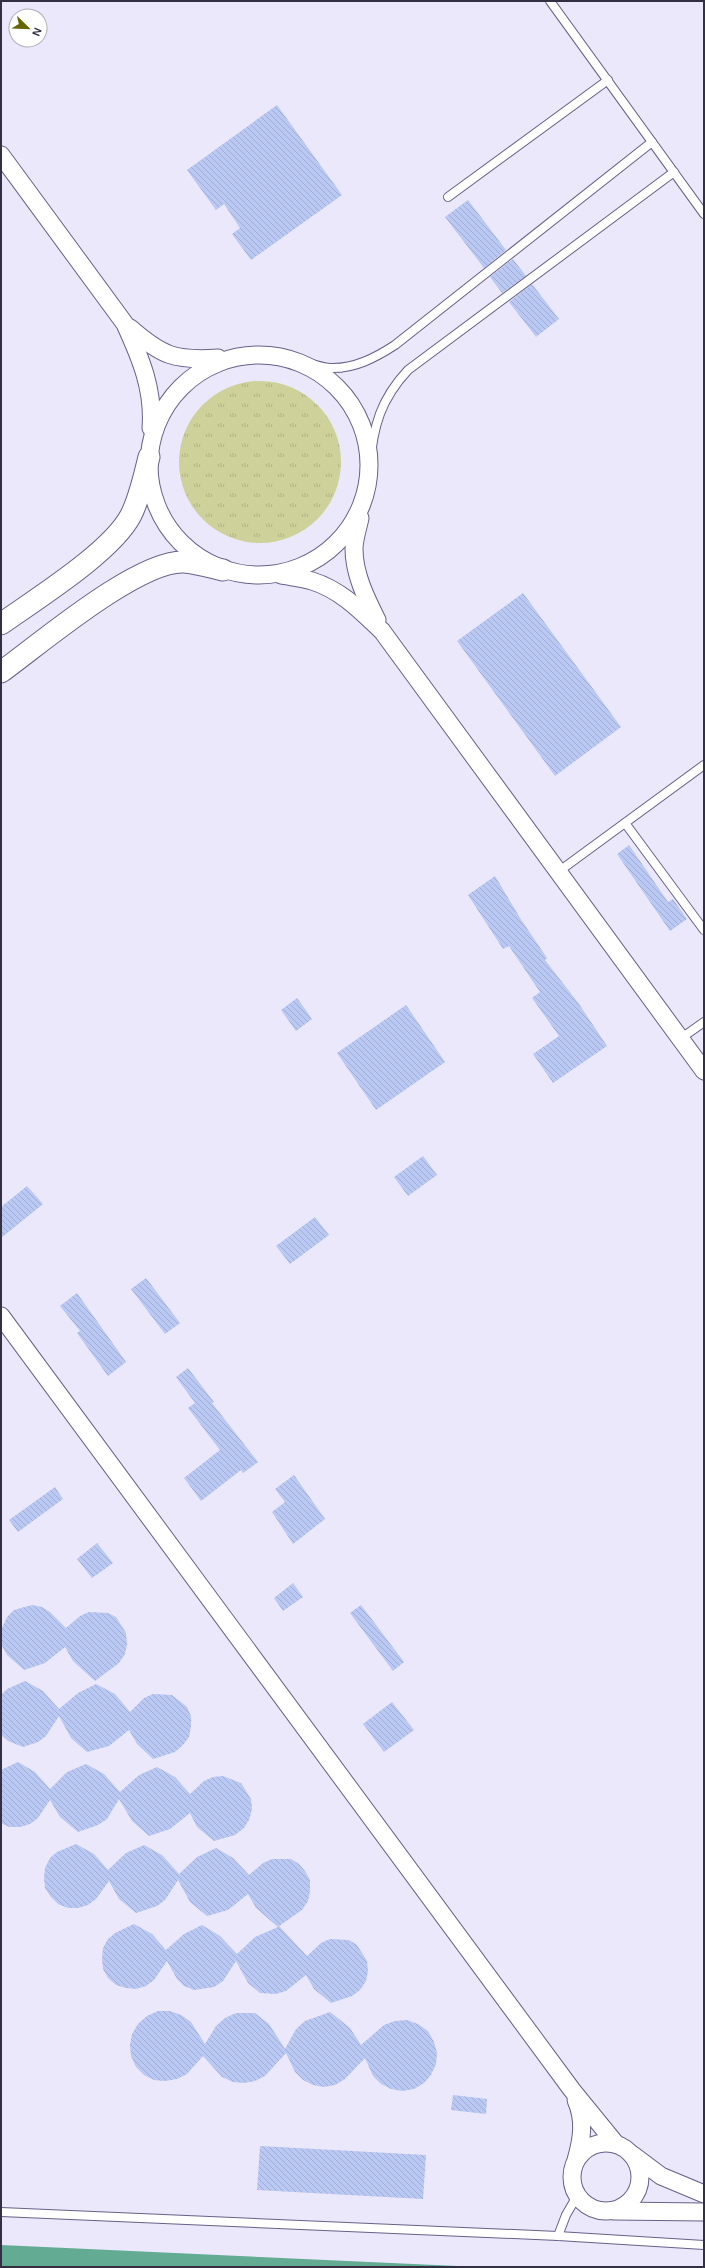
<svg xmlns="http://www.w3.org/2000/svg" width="705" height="2268" viewBox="0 0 705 2268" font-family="Helvetica,sans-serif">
<defs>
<pattern id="grass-tufts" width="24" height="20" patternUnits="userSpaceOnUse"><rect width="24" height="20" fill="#cfd19a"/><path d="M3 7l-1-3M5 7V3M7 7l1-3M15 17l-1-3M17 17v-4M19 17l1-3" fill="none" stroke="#b2b486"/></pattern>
<pattern id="building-back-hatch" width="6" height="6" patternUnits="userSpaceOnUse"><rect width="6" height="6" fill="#bac8f4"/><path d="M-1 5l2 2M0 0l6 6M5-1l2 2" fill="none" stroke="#a0acd2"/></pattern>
</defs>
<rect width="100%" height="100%" fill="#eae8fa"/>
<circle fill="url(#grass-tufts)" cx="260" cy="462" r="81"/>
<path fill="#63ab93" d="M1,2245L479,2267H1Z"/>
<g fill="url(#building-back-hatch)">
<path d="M277,105L342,195L251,260L232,234L240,228L224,204L216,210L187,170Z"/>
<path d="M468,200L506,250L484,268L445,217Z"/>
<path d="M513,259L526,276L502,293L490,277Z"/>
<path d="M532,284L559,319L536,337L509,302Z"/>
<path d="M523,593L621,727L555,776L457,641Z"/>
<path d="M629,845L668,902L673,899L687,919L670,931L617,854Z"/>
<path d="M495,876L520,918L547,958L545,960L579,1004L607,1046L553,1083L533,1054L559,1036L532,998L540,992L509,946L503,949L468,895Z"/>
<path d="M297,998L312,1019L296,1031L281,1010Z"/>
<path d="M406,1005L445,1062L376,1110L337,1053Z"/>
<path d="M423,1156L437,1175L408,1196L394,1177Z"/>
<path d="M27,1186L43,1204L1,1238V1207Z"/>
<path d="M315,1217L329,1235L290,1264L276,1246Z"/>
<path d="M146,1278L180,1323L165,1334L131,1289Z"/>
<path d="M77,1293L126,1362L108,1376L77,1333L80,1331L60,1306Z"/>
<path d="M188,1368L214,1402L212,1403L258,1462L243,1473L241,1470L201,1501L184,1478L220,1450L188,1408L195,1403L176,1377Z"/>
<path d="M294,1475L325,1519L293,1544L272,1512L285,1502L275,1489Z"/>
<path d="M55,1487L63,1499L18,1532L9,1520Z"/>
<path d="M97,1543L113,1563L92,1578L77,1559Z"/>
<path d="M293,1583L303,1597L283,1611L274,1598Z"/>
<path d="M32,1605L42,1607L50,1612L66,1628L80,1616L89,1612L108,1613L116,1617L126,1633L127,1644L125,1654L119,1663L95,1681L73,1661L65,1647L45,1663L24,1670L7,1655L2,1646L1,1630L7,1617L14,1610Z"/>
<path d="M361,1605L404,1662L393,1671L350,1613Z"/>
<path d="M25,1681L43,1691L59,1709L78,1693L96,1684L115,1694L130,1712L144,1698L153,1694L172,1695L187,1707L191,1716V1726L189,1737L183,1745L175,1752L153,1759L137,1744L129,1730L109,1746L87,1752L71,1738L59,1716L46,1736L38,1742L23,1747L8,1741L1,1735V1695L7,1689Z"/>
<path d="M392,1702L414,1730L384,1752L363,1724Z"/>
<path d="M18,1762L35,1772L50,1789L67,1772L86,1764L104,1774L120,1792L139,1775L157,1767L175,1777L190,1794L204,1781L213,1777L223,1776L241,1783L251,1799L252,1809L249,1820L244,1828L235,1835L214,1841L197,1827L190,1813L170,1829L149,1836L132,1821L119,1799L107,1819L98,1825L78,1832L60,1817L50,1800L38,1818L30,1824L20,1827H9L1,1823V1770Z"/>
<path d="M76,1844L94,1854L108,1870L126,1853L144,1845L162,1855L179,1874L197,1857L216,1848L233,1858L249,1875L263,1863L272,1859H291L299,1864L305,1871L310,1880V1891L308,1901L302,1910L279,1926L307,1956L321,1943L330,1939L349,1940L357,1945L367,1961L368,1971L366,1981L360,1990L352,1996L331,2003L314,1989L306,1975L286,1991L276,1994L260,1993L248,1983L236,1961L223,1981L214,1987L194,1990L184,1986L177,1979L167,1961L154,1980L146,1986L136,1989L126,1988L116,1985L108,1978L103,1969L102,1959L103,1948L108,1939L115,1933L134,1924L152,1934L166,1950L184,1934L202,1925L220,1936L237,1954L255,1937L278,1927L256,1908L248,1894L228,1910L207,1916L190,1902L178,1880L165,1900L157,1906L136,1913L119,1899L109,1881L96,1899L88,1905L78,1908H68L58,1904L51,1897L45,1888L44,1878L45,1868L50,1858L57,1852Z"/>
<path d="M158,2011H170L181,2015L191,2022L205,2044L216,2026L225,2018L236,2013H255L269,2024L285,2049L296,2029L305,2021L330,2012L350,2028L361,2045L384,2025L395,2021L407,2020L418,2024L428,2031L434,2042L437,2053L436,2064L431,2075L424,2083L414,2089L402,2091L391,2089L381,2084L373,2076L365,2058L345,2079L335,2085L324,2087L313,2085L303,2080L295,2072L286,2053L265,2076L255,2081L244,2083L233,2082L222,2077L203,2056L187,2074L177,2079L165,2081L154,2080L144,2075L136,2067L131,2056L130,2045L132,2034L138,2024L147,2016Z"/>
<path d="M453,2095L487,2099L486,2114L451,2110Z"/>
<path d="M260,2146L426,2155L423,2199L257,2190Z"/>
</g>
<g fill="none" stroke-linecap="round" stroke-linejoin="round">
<g stroke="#666189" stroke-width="10">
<g id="service">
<path d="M550,1L704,214"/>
<path d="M448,197L608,80"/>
<path d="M296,359C307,362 319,367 330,368C354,369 375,358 395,345L652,142"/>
<path d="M370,465C373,426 381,399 408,370L674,172"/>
<path d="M625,823L704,930"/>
<path d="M558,872L704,765"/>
<path d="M680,1039L704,1022"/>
<path d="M1,2212L558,2236L704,2245"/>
<path d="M558,2236L566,2215L577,2196"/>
</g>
</g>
<g stroke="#666189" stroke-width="19">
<g id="minor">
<path d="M1,155L125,324C141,359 154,390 151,428"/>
<path d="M130,328C162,356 175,361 218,358"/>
<circle cx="259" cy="465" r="110"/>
<path d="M360,518C358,528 354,539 354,549C354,574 366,598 377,620"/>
<path d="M281,575C291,577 302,578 312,581C341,590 361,611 382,631L704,1071"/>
<path d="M1,1316L572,2090L616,2144"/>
<path d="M576,2100C585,2120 582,2139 576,2160"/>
<circle cx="606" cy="2177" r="34"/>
<path d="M633,2155L661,2176L704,2194"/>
<path d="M614,2211L704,2212"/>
</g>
</g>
<g stroke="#666189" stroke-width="23">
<g id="tertiary">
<path d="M1,624C36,599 112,552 131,515C140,497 144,477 149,457"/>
<path d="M1,672C40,644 138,560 184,562C197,563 210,567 223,570"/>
</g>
</g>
<use href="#service" stroke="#fff" stroke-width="8"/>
<use href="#minor" stroke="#fff" stroke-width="17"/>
<use href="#tertiary" stroke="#fff" stroke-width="21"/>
</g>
<rect width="705" height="2268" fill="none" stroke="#323042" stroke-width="4"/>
<g transform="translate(28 28) rotate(113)"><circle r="19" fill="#ffffff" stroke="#adacb3"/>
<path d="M0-3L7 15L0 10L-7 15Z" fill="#666601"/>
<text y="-6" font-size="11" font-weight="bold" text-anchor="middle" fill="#323042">N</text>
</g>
</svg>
